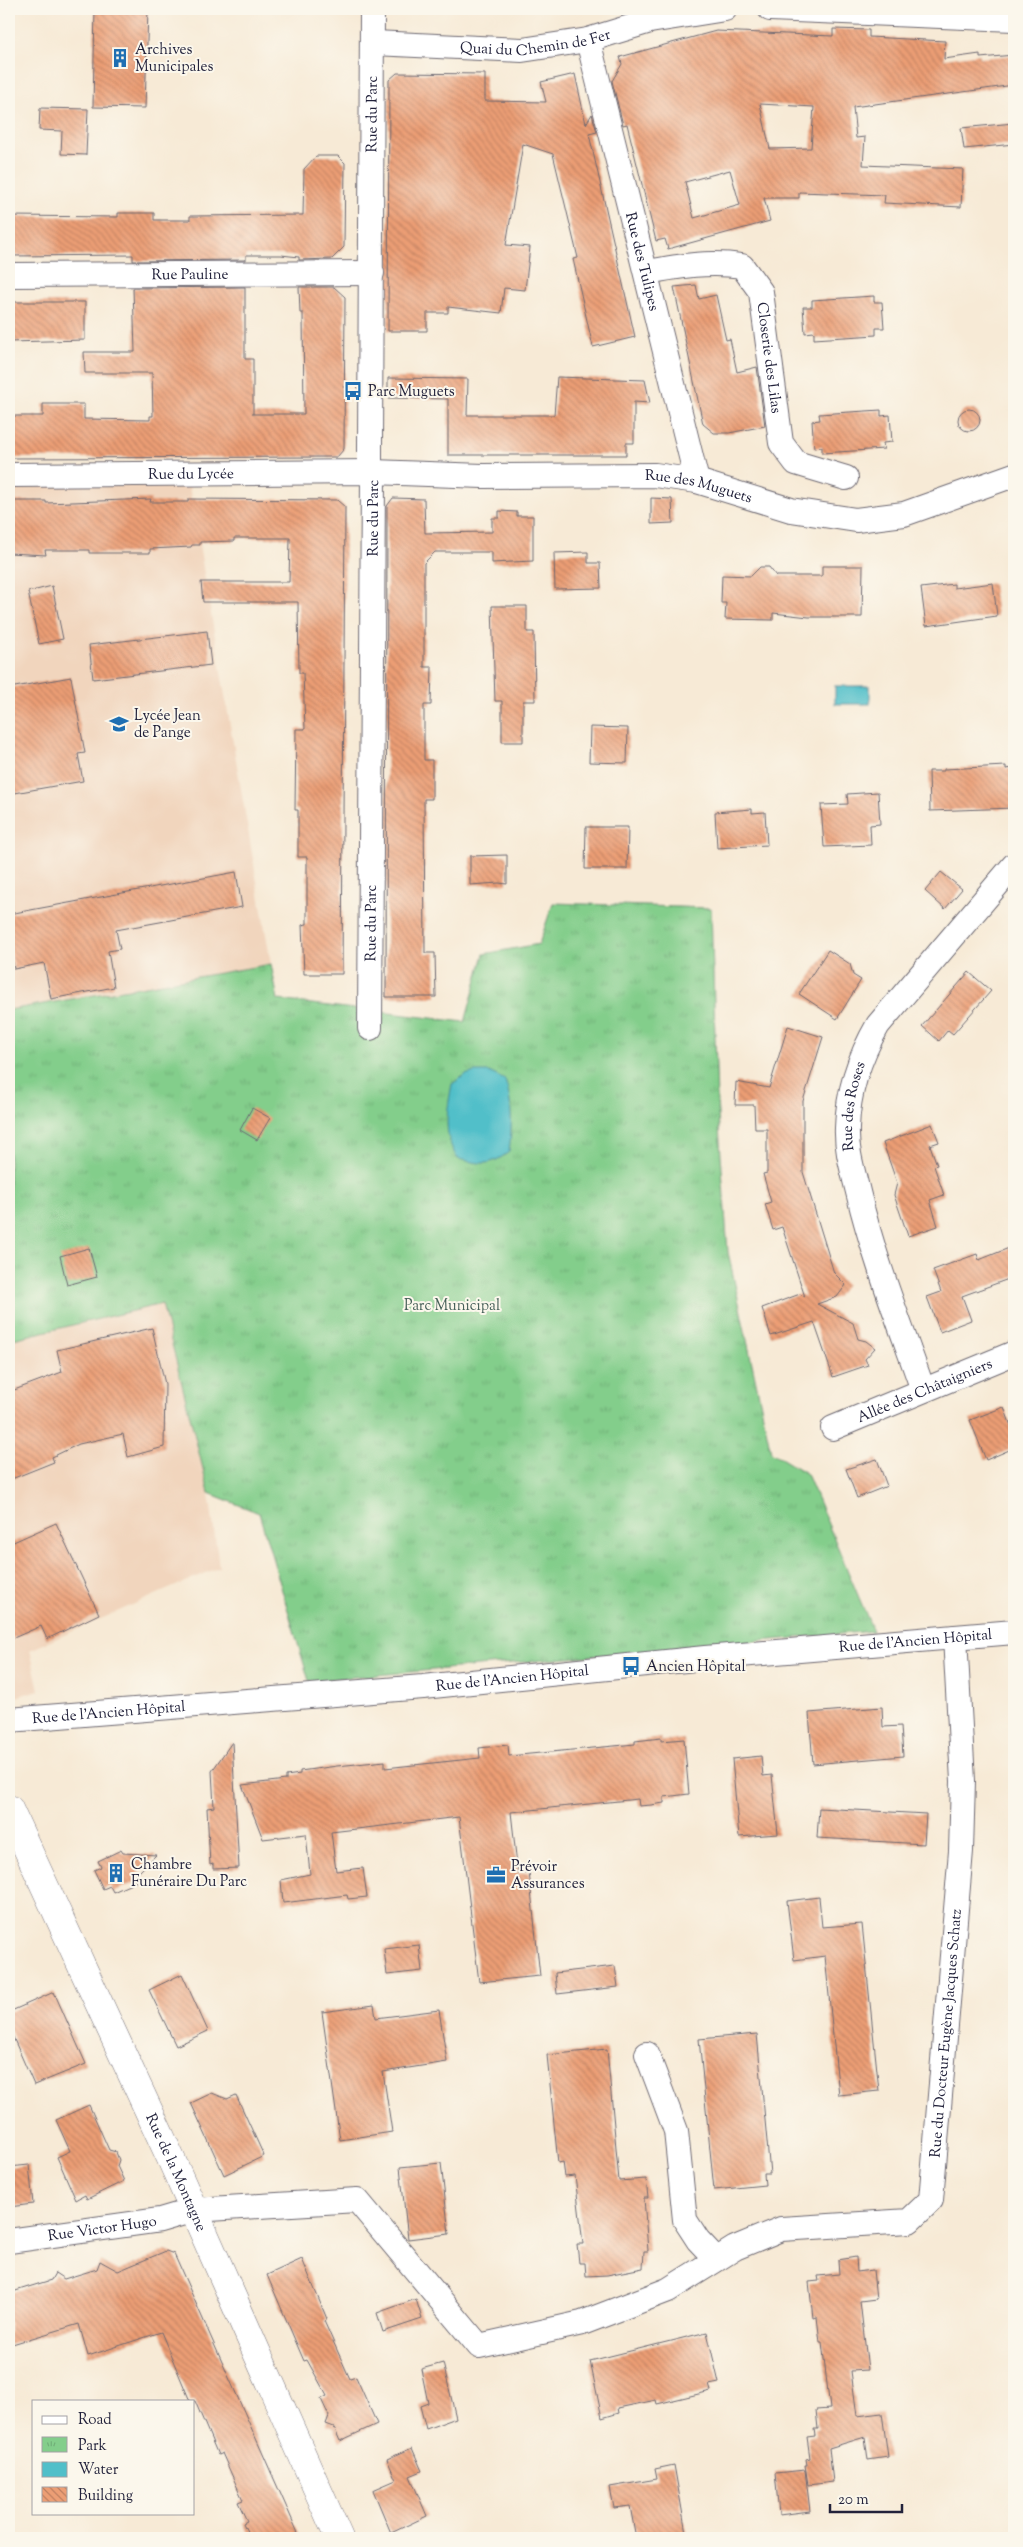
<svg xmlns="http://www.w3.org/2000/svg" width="1023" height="2547" viewBox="0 0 1023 2547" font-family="'Sorts Mill Goudy',serif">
<defs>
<pattern id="park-tufts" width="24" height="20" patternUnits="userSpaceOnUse" patternTransform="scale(1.25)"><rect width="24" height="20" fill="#83ce8b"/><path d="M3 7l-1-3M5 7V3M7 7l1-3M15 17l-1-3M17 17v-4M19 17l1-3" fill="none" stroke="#71b179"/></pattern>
<pattern id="building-back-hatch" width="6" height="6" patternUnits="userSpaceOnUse" patternTransform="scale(1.25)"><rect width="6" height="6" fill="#ec9e75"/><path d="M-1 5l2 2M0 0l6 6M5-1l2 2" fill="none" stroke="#bf8061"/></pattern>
</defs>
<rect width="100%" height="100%" fill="#fbf7ec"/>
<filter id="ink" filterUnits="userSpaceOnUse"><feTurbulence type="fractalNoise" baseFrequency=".02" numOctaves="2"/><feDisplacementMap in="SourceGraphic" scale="10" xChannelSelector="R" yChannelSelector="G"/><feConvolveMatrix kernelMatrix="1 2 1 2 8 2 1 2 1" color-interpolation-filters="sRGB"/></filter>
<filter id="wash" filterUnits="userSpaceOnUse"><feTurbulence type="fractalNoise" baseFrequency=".0096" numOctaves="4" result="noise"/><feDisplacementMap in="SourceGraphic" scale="20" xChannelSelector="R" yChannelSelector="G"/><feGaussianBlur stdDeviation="1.12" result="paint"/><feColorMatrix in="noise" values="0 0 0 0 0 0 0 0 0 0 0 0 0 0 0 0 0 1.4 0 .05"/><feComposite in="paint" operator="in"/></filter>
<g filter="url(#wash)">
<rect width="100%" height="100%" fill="#f7ead6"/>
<g fill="#f1d5bd">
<path d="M188,480L271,964L9,1014V484Z"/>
<path d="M162,1303L209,1493L219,1567L30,1650L39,1690L9,1699V1340Z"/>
</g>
<path fill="url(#park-tufts)" stroke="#527863" d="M553,903L711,908L717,1100L728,1252L771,1452L807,1474L873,1631L309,1681L259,1513L209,1493L162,1304L9,1340V1010L271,964L278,1000L465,1022L484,954L539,944Z"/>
<g fill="#51bfc9" stroke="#3a7082">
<rect x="835" y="686" width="35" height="18"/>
<path d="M475,1072H489L505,1080C513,1104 512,1127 509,1152C489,1167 482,1164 458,1159C442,1135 447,1111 452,1084L465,1075Z"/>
</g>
<g id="blocks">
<g fill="url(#building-back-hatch)" fill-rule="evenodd">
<path d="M95,9H148L145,108L93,107Z"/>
<path d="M833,29L869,30V37L945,41L944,59L980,54V58L1014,55V85L853,107L856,138L865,137L863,165L963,169L961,207L884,203L885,195L799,192V198H764L770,221L668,249L665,239L656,241L627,124L623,125L612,81L622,64L620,57L716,31L833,36ZM760,104L814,107L811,148L770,149ZM730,170L740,205L694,218L685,182Z"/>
<path d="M397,73L485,74V101L546,102L541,82L575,74L586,124L592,114L597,132L589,134L635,337L593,347L573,259L578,258L553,154L523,144L506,245L530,247L525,290L504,288L501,313L448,307V313H427V331H388L389,80Z"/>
<path d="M40,108L88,109L86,155L61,154L62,131L39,130Z"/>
<path d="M1014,123V144L964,149L961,128Z"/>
<path d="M316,156H338L345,163L344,247L332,259L299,260V257L281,255H246V260L133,261V255L9,256V216L118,217V213H154V220H190V216L303,215L304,169Z"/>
<path d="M696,285L699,299L716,295L726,340L730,339L737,372L757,367L765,426L729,433H714L703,424L674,287Z"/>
<path d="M245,287V359H253V414H304L303,313H300L299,287H334L345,297L344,449L337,457L9,458V416H43V404H84V419L150,420V416H153L152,373H85L84,352H135L133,288Z"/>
<path d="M874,296V302H882L884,328H876V335L814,339V332L805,333L803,307H812V300Z"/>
<path d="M9,302H85V340L9,342Z"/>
<path d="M557,377L645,380L650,403L634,402V443H626V455H448V399L388,398V378L468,379L467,415H554Z"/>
<circle cx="969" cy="420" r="11"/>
<path d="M881,410V416L890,415L892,442L883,443L884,449L822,453V447L814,448L812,421L820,420L819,414Z"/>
<path d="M393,498L424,499L425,533L492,532V518H499V511L517,512V516H533V561L492,563V552H435L424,563V667H432L431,705H424V760H432V799H424L425,953H435L436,997H386L387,506Z"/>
<path d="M651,498L672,499L673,523L651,524Z"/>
<path d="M151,499L150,502H188V499L337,500L345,507L342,974H304L302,925L307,924V857H298V810H295L296,729H305L303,673H299L298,602H203L201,582H289L290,538H234V541L200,542V545H192L191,547L150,549V553H89V550H45L46,555L9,553V501H46V503Z"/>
<path d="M588,552V563H600L601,588L555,589L554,553Z"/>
<path d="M822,566H863L862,617H809L773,613V620L725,619L726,603H721L722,575L751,576L760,567H769L776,576H822Z"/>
<path d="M993,583L997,616L926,626L921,588L954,584V588Z"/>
<path d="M52,586L63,639L39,644L28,592Z"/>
<path d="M492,606H527V632H534L535,701H523V742H502V701H495Z"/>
<path d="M207,631L211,665L93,679L89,645Z"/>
<path d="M71,677L85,753L78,754L83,781L9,794V688Z"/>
<path d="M590,727L628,728L627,763L589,762Z"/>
<path d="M1006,766V769L1014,768V808L930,811L929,771H944V769Z"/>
<path d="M878,792L880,824L870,825L871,845L824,847L821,805L848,804L847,794Z"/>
<path d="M752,809V813L765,812L767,845L717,848L715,812Z"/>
<path d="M586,827H628L627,869H585Z"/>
<path d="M507,855V884L499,883L470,885V856Z"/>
<path d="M236,872L242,907L116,930L120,949L108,951L114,987L51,999L44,963L14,969L9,941V914Z"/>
<path d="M941,872L962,889L945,909L925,891Z"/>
<path d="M828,950L850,964L853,975L861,980L837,1019L799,994Z"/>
<path d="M969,972L991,991L953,1034L948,1030L939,1041L922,1026Z"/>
<path d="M788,1026L823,1037L803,1101V1172L834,1273L846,1285L837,1297L817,1304L853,1323L858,1339L866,1341L875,1348L865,1359L868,1365L833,1377L814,1322L771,1336L762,1308L800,1294L805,1297L782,1227L773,1230L765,1204L771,1202L763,1174L767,1173V1129H755L754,1105H735L736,1082L769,1088Z"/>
<path d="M252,1108L270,1118L257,1140L240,1130Z"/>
<path d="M932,1124L939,1142L930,1145L937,1165L934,1166L944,1195L930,1200L938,1226L908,1236L894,1195L897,1183L883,1143Z"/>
<path d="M1014,1246V1277L962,1296L971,1320L940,1332L927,1297L941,1292L933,1270L977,1254L979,1260Z"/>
<path d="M89,1248L97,1277L67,1285L60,1256Z"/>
<path d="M152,1328L165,1384L164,1447L128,1457L123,1434L79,1444L52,1457L54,1462L9,1480V1392L62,1372L57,1350Z"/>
<path d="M1004,1407L1014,1434V1448L986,1460L970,1420Z"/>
<path d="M877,1459L887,1486L857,1498L846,1469Z"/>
<path d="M56,1523L99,1614L47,1639L41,1626L9,1640V1544Z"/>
<path d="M882,1707L883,1727L901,1726L903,1756L813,1764L809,1713Z"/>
<path d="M661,1738V1741L684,1739L689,1794L664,1797V1803L651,1805L639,1806L638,1799L511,1812L518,1874L529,1872L540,1976L479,1982L459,1817L331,1832L336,1871L363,1868L367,1897L348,1899L347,1895L283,1903L281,1880L310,1874L306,1834L263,1839L242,1785L286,1780V1776L300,1774V1771L337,1766L385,1761V1768L480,1758L479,1748L508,1745L509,1756L635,1744V1741Z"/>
<path d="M232,1742L239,1868L213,1869V1864L210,1865L207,1808L214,1807L212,1771Z"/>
<path d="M761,1756L763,1776L772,1775L778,1834L739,1837L732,1759Z"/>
<path d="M819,1808L926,1814L924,1844L817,1838Z"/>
<path d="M121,1850L123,1853L156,1855L134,1877L136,1882L113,1892L110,1886L103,1889L94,1870L101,1867L98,1861Z"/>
<path d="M819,1897L822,1927L862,1924L879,2091L839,2095L825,1956L794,1960L787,1901Z"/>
<path d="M419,1945L422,1971L387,1975L384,1949Z"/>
<path d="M615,1966L618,1987L557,1994L555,1973Z"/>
<path d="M182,1974L208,2031L176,2046L149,1990Z"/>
<path d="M54,1992L86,2064L34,2085L9,2028V2012Z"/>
<path d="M374,2005L376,2018L439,2010L447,2062L383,2072L392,2132L340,2140L322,2012Z"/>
<path d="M757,2034L770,2174H764L765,2185L714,2190L699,2039Z"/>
<path d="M607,2049L619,2181L646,2179L648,2198H644L648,2251H644L643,2268L607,2275L586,2276L585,2263H579L577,2244H583L575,2176L565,2177L563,2162L558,2163L547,2055Z"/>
<path d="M212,2093L227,2099L236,2095L264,2156L224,2175L191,2103Z"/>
<path d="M89,2105L109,2150L116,2152L119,2160L117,2166L124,2181L87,2199L85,2195L76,2200L57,2157L70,2151L56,2120Z"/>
<path d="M441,2163L449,2234L408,2239L400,2167Z"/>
<path d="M29,2165L33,2204L9,2207V2167Z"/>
<path d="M166,2251L174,2254L298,2533L286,2538H250L243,2523L247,2521L238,2502L243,2500L222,2453L218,2455L195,2401H190L161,2332L88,2356L79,2324L9,2345V2293L51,2280L55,2273L64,2279L97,2269L100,2261L118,2271Z"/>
<path d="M856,2257L857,2272L873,2270L876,2299L860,2301L868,2370L851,2371L857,2416L882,2413L888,2457L868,2460L865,2437L829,2448L833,2482L808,2485L805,2465H807L806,2459L810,2458L807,2437L815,2436L814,2429H818L816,2410L830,2409L822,2342H820L817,2317L813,2318L809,2282L819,2281L818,2276L839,2274L838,2260Z"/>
<path d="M302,2259L327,2319L324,2321L350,2379L356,2377L377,2424L340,2441L334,2427L326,2424L329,2416L321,2399L327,2396L307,2360L304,2361L267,2275Z"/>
<path d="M416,2299L422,2319L383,2332L377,2313Z"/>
<path d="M707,2332L719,2383L709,2385L711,2391L657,2404L656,2400L618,2408L619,2413L602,2418L590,2361Z"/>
<path d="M443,2363L456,2418L426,2429L420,2406L428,2403L421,2369Z"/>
<path d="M412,2448L422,2471L410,2476L427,2516L391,2533L373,2490L396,2480L387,2459Z"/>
<path d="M674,2465L687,2538H636L630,2506L614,2508L610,2487L657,2479L655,2469Z"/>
<path d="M805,2470L810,2511L779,2515L775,2473Z"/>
</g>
</g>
</g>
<g filter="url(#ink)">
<use href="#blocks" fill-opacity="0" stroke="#6d6871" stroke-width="1"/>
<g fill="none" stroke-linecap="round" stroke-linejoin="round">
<g stroke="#6d6871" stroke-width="26">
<g id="minor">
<path d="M770,9L1014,19"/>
<path id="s1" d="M588,40L697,481"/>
<path id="s2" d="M374,43L522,50L588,40L650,21L725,9"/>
<path id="s3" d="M647,272C680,266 709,261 742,266L761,292L781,443L796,463L846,478"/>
<path id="s4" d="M9,275L372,273"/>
<path id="s5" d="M9,475L373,472L483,476L655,475L697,481L791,510L856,520L904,514L1014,475"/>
<path id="s6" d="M370,1028L373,472L370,468V448L372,9"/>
<path id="s7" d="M923,1390C900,1324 874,1259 858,1192C853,1171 846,1150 847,1128C848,1091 860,1056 878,1025L1014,865"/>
<path id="s8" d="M833,1428L1014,1353"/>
<path id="s9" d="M9,1720L423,1687L705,1658L1014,1632"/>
<path d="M647,2054L676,2131L685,2220L698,2240L716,2259"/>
<path id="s10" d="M9,2241L160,2220L194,2210L357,2200L479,2346L582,2323L668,2290L735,2248L781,2229L909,2221L931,2200L961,1851L963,1781L955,1637"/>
</g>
</g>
<g stroke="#6d6871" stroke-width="29">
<g id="major">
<path id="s11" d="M9,1809L172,2161L339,2538"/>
</g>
</g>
<use href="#minor" stroke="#fff" stroke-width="24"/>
<use href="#major" stroke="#fff" stroke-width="28"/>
</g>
</g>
<defs>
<g id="building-bare" transform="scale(1.5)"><path d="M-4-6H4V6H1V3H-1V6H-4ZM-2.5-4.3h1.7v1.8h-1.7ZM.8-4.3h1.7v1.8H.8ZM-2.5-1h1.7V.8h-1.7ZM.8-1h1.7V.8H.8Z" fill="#1f6fb2" stroke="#fbf7ec" stroke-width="2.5" paint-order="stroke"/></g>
<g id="bus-bare" transform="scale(1.5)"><path d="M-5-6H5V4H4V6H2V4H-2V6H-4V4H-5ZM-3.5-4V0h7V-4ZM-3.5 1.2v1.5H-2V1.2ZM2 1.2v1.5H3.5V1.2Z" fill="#1f6fb2" stroke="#fbf7ec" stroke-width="2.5" paint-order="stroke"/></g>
<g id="school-bare" transform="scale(1.5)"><path d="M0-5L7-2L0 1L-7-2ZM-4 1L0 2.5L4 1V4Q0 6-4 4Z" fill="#1f6fb2" stroke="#fbf7ec" stroke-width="2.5" paint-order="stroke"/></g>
<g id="office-bare" transform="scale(1.5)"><path d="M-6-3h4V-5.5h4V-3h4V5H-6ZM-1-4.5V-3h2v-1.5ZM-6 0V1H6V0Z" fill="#1f6fb2" stroke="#fbf7ec" stroke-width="2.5" paint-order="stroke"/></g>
</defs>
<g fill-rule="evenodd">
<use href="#building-bare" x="120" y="58"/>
<use href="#bus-bare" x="353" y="391"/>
<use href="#school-bare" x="119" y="724"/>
<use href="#bus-bare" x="631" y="1666"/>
<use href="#building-bare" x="116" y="1873"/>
<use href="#office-bare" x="496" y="1875"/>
</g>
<g text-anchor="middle" stroke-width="4" stroke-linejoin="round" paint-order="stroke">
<g font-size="15" fill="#22223b" stroke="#fbf7ec">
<text dy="5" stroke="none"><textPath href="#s2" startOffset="162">Quai du Chemin de Fer</textPath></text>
<text dy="5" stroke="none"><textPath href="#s6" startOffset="915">Rue du Parc</textPath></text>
<text dy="5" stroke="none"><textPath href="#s1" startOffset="228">Rue des Tulipes</textPath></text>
<text dy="5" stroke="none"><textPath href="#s4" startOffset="181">Rue Pauline</textPath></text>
<text dy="5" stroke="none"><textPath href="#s3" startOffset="194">Closerie des Lilas</textPath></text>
<text dy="5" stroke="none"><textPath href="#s5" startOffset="182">Rue du Lycée</textPath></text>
<text dy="5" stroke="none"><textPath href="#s5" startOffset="691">Rue des Muguets</textPath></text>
<text dy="5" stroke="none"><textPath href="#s6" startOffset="510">Rue du Parc</textPath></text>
<text dy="5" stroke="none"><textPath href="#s6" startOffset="105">Rue du Parc</textPath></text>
<text dy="5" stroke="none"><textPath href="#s7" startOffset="296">Rue des Roses</textPath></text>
<text dy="5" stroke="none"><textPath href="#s8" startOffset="99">Allée des Châtaigniers</textPath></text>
<text dy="5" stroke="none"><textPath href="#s9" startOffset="910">Rue de l'Ancien Hôpital</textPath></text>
<text dy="5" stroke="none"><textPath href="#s9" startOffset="505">Rue de l'Ancien Hôpital</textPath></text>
<text dy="5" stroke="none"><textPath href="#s9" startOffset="100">Rue de l'Ancien Hôpital</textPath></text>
<text dy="5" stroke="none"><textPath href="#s10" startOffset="1194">Rue du Docteur Eugène Jacques Schatz</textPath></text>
<text dy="5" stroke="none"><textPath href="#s11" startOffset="400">Rue de la Montagne</textPath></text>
<text dy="5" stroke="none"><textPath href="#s10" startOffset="94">Rue Victor Hugo</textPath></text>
</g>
<g font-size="15" fill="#22223b" stroke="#fbf7ec" text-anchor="start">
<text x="135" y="54">Archives<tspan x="135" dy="17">Municipales</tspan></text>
<text x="368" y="396">Parc Muguets</text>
<text x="134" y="720">Lycée Jean<tspan x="134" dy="17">de Pange</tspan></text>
<text x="646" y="1671">Ancien Hôpital</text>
<text x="131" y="1869">Chambre<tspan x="131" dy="17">Funéraire Du Parc</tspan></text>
<text x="511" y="1871">Prévoir<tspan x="511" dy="17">Assurances</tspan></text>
</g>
<g font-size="15" fill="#445e57" stroke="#fbf7ec">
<text x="452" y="1310">Parc Municipal</text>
</g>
</g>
<rect width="1023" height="2547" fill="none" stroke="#fbf7ec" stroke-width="30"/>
<rect x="32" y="2400" width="162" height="115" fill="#fbf7ec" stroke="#a4a2a5"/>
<rect x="42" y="2416" width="25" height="8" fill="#ffffff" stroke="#a4a2a5"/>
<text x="78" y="2424" font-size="15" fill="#22223b">Road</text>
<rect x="42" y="2437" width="25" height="15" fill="url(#park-tufts)" stroke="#a4a2a5"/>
<text x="78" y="2450" font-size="15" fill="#22223b">Park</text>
<rect x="42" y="2462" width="25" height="15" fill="#51bfc9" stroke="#a4a2a5"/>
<text x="78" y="2474" font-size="15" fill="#22223b">Water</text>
<rect x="42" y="2487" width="25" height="15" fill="url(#building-back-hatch)" stroke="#a4a2a5"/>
<text x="78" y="2500" font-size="15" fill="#22223b">Building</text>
<path d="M830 2504v8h72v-8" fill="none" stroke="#22223b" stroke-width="2.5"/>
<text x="838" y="2504" font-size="15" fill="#22223b" stroke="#fbf7ec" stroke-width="4" paint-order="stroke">20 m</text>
</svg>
